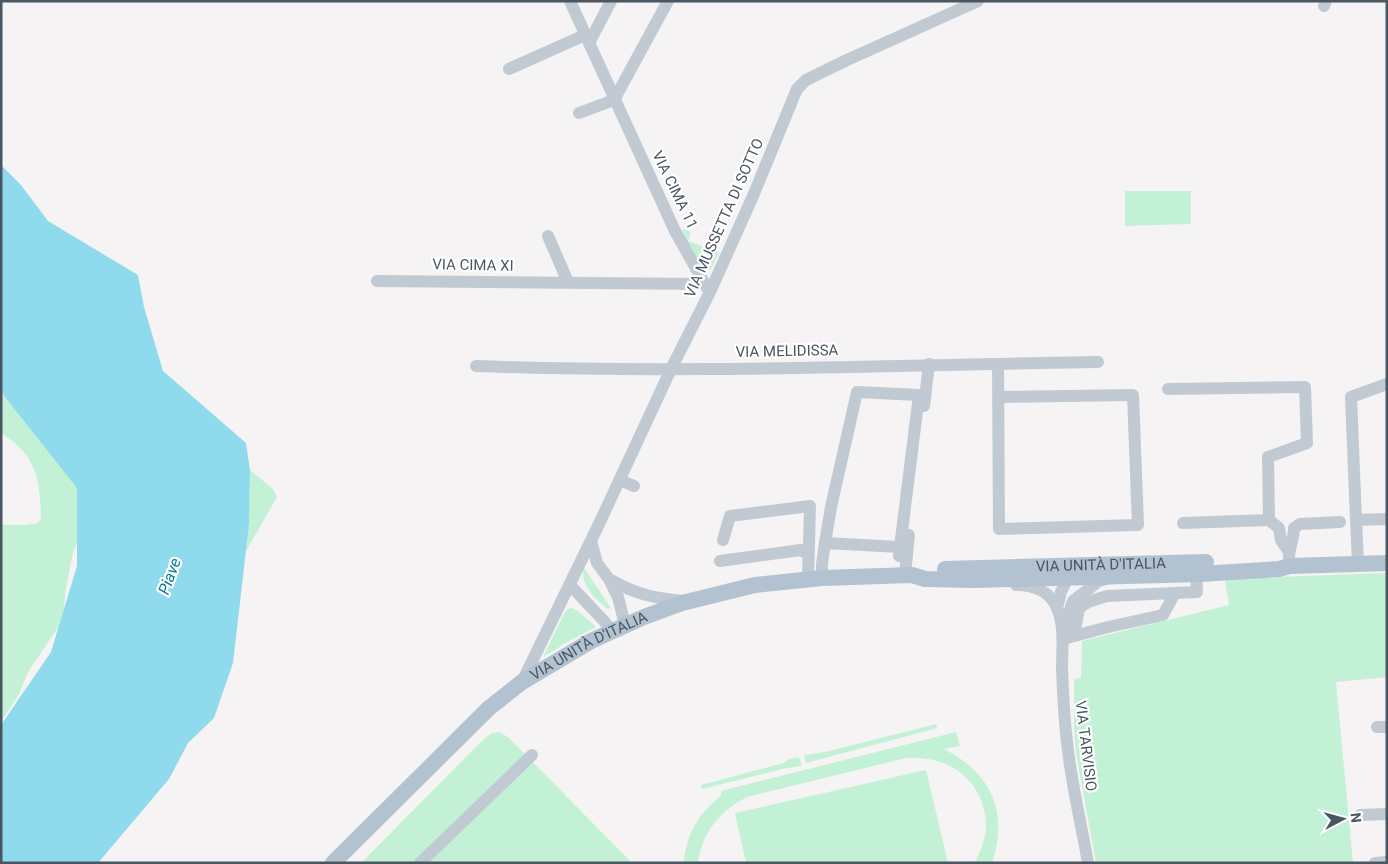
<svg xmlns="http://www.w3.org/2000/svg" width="1388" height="864" viewBox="0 0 1388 864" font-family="Roboto,sans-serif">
<rect width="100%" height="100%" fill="#f5f3f3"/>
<g fill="#c3f1d5">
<path d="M1125,191H1191V224L1125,226Z"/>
<path d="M682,229L691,232L688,241L719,253L711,269L708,270C696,265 687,240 682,229Z"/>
<path d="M1,371L79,470L80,536L73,552L65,593L64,610L59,626L28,672L18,696L1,721V525H25L38,523L41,518C40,478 37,456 1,433Z"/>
<path d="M250,470L273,489L277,497L245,553L249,524Z"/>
<path d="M584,568L611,608L608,609C596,601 579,583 584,568Z"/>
<path d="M1387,573V677L1336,682L1353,863H1096L1076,753L1074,725V679L1081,678L1082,641L1229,605L1225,579Z"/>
<path d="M572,608L578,611L596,627L569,641L543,657L565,612L568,609Z"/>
<path d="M936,724L937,728L806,763L804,755L825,752Z"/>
<path d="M499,732L508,737L632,863H361L484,739L492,733Z"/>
<path d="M956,732L960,746L944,749C991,773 1009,812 992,863H975C980,851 986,839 986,826C985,780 949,755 906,758L747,797C720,811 702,832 698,863H684C685,836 700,811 721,796V791Z"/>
<path d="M799,757L802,766L786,768L702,789L701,785L784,763L789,759Z"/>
<path d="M926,770L948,863H746L735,813Z"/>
</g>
<path fill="#90daee" d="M1,165L21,185L48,221L138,275L144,307L163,371L246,443L250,470L249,524L233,663L214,718L188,743L169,779L98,863H1V725L51,652L77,566V488L5,397L1,388Z"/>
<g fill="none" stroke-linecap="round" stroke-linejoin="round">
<g stroke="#c1cad2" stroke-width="12">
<path d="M570,1L675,231L707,288"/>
<path d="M1324,6L1326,1"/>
<path d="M589,43L611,1"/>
<path d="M509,69L585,35"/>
<path d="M579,113L614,100L668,1"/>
<path d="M548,236L568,282"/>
<path d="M377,281L704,284"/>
<path d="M998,364L999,529L1138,525L1133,395L999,397"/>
<path d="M476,366C683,374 891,365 1098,362"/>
<path d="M1168,389L1305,387L1307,443L1268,457L1269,520L1279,528L1281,540L1289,552"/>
<path d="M924,406L929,364"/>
<path d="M620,480L634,486"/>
<path d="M1356,520L1351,397L1387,384"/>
<path d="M1183,523L1269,520"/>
<path d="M723,540L730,516L810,506L808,579"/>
<path d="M591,541L597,563L609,579L618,597L625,625"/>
<path d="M825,543L831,507L857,392L919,395L900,547"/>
<path d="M1289,558C1289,548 1294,539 1294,528L1300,524L1340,522"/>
<path d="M720,561L801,550L808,554"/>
<path d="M1358,564L1356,520L1387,519"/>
<path d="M905,575L909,535"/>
<path d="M822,578V564L825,543L900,547L899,556"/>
<path d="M609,579C635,594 653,598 683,601"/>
<path d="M570,585L604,621L612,631"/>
<path d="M1016,585C1033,585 1050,591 1057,608C1065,626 1062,650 1062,669C1063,693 1064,718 1067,742C1071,782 1081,823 1088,863"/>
<path d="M1057,608L1061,592L1071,571"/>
<path d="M1063,630L1073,601L1099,581L1109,578"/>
<path d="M1074,636L1079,608L1088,602L1107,596L1197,592L1196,574"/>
<path d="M1067,638L1108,627L1163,615L1175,593"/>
<path d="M522,682L599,524L671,369L710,292L753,196L797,89L806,80L847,60L978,1"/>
<path d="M1377,727H1387"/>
<path d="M1360,815L1387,814"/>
<path d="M420,863L532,755"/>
<path d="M1375,863L1387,862"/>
</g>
<g stroke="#b3c2d1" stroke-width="16">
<path id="s1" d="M945,569L1206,562"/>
<path id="s2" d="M333,863L489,708L522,682L591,641L644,617L682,603L755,585L822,578L912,575L925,579L974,580L1201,574L1279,569L1290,566L1387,563"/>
</g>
</g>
<g text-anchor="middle" stroke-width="4.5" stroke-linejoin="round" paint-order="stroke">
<g font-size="15" fill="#4a5661" stroke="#fff">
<text transform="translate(675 190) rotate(64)" y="5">VIA CIMA 11</text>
<text transform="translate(724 218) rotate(-66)" y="5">VIA MUSSETTA DI SOTTO</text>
<text transform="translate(473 265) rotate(1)" y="5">VIA CIMA XI</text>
<text transform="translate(787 351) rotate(-1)" y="5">VIA MELIDISSA</text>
<text dy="5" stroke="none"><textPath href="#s1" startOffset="156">VIA UNITÀ D'ITALIA</textPath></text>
<text dy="5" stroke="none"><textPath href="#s2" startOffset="338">VIA UNITÀ D'ITALIA</textPath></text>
<text transform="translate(1086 746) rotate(83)" y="5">VIA TARVISIO</text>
</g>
<g font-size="16" font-style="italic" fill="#0c7c9b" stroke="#fff">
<text transform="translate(169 576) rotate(-70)" y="6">Piave</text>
</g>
</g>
<rect width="1388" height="864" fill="none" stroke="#4a5661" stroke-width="5"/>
<g transform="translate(1343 819) rotate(84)" stroke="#ffffff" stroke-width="4" paint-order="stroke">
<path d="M0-4L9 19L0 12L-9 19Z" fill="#4a5661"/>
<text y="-8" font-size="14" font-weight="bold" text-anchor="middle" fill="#4a5661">N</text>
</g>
</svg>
